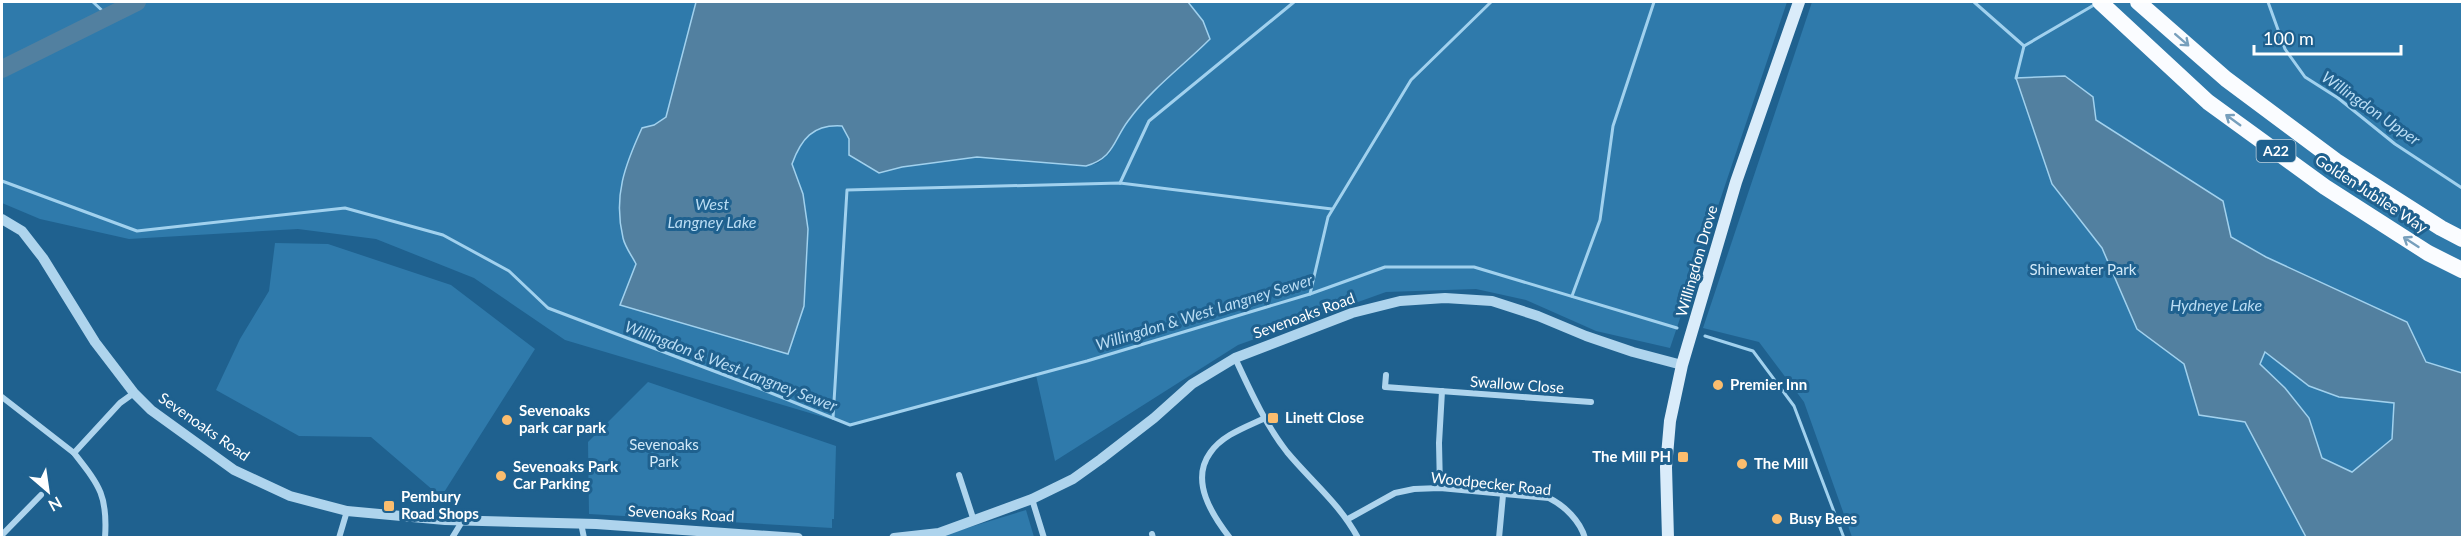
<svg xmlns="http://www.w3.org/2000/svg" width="2464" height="539" viewBox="0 0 2464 539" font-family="Lato,sans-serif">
<rect width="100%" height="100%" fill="#1f618f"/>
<g fill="#2f7aab">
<path d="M2,2H696L666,117L654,125L642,128L623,240L636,264L620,305L804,306C807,258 814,209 792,164C802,139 812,124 842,126L849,139V156L879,173L902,167L977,157L1086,166L1098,163L1109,154L1127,122L1160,84L1203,21L1188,2H1787L1670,348L1596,331L1526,300L1476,289L1386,292L1238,345L1055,461L1036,375L850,425L565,340L474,278L376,239L298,229L129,239L40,219L2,203Z"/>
<path d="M1812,2H2462V537H1852L1804,402L1759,342L1703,328Z"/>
<path d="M275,243L328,244L451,285L535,349L441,497L371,437L299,436L216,390L240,339L269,291Z"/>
<path d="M648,382L836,446L834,519H832V528L589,514L588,442Z"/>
<path d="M1026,510L1034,537L926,538L944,535Z"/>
</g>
<g fill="#5280a0" stroke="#a1d1ee" stroke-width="1.5" fill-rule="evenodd">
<path d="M696,2H1188L1203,21L1210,39C1182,67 1151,89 1128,121C1113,141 1114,158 1086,166L977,157L902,167L879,173L849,155V139L842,126C813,124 801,139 792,164L803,194L808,229L804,306L788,354L620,305L636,264C632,256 625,247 623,238C613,196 625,165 642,128L654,125L666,117Z"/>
<path d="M2065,76L2093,97L2096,120L2223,201L2231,237L2266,257L2407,322L2426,362L2462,373V537H2306L2245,422L2199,415L2184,364L2137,329L2102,248L2052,184L2016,78ZM2265,352L2309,386L2339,397L2394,403L2392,439L2352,472L2322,458L2309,418L2285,388L2260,364Z"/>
</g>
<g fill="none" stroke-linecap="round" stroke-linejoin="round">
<g stroke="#a1d1ee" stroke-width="3">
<path d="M93,2L108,16"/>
<path d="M1974,2L2024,46"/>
<path d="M2268,2L2285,49L2305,77L2338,98L2395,144L2462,188"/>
<path d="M2024,46L2094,5"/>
<path d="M2016,78L2024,46"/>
<path d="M2,181L137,231L345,208L443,235L509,271L548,308L756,387L850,425L1087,361L1310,294L1385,267H1474L1677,328"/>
<path d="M1120,183L1149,121L1294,2"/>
<path d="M1310,294L1328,217L1411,80L1491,2"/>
<path d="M1572,296L1600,220L1613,126L1654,2"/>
<path d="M1705,336L1753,351L1794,406L1844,538"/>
<path d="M833,418L847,190L1120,183L1332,209"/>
</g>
<path stroke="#5280a0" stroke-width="18" d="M2,69L137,2"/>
<g stroke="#aed4ed" stroke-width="6">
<path d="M1235,358C1250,390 1265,424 1287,452C1311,481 1340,504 1358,538"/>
<path d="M1386,375L1385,387L1591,402"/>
<path d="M2,397L74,453L120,403L134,393"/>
<path d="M74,453C99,485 108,495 105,538"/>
<path d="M959,475L974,521"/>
<path d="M1440,488L1439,443L1442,391"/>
<path d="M1032,499L1044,538"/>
<path d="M1348,519L1395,493L1414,489L1440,488L1549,498C1565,506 1580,521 1585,538"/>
<path d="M581,523L584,538"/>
<path d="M1152,534L1153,538"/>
<path d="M2,535L41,495"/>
<path d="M339,538L347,511"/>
<path d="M452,538L463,520"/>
<path d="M1230,538C1212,515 1190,481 1210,453C1222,435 1246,427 1265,418"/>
<path d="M1499,538L1503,495"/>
</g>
<g stroke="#aed4ed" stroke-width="10">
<path d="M2,219L22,231L43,258L95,342L134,393L151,410L234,470L290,496L347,511L445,520L596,524L798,538"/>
<path d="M894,538L939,533L1032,499L1073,479L1101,459L1154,418L1192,384L1235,358L1352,313L1400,301L1445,298L1492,301L1538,316L1586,336L1633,352L1682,365"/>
</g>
<path stroke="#daecfa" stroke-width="12" d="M1668,538L1666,467L1670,421L1682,365L1736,182L1799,2"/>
<g stroke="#fafcff" stroke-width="16">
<path d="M2100,2L2208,102L2325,187L2428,253L2462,270"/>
<path d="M2138,2L2226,79L2336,161L2441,228L2462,239"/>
</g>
</g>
<defs><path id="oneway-shaft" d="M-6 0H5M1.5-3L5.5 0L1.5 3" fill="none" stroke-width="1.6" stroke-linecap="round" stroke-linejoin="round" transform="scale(1.5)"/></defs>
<g stroke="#779fbc">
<use href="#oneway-shaft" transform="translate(2182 40) rotate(41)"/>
<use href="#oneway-shaft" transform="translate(2233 120) rotate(-144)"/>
<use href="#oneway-shaft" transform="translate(2411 242) rotate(-147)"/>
</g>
<g fill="#fbbd6e" stroke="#1f618f" stroke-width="2">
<circle cx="1718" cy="385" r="6"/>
<rect x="1267" y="412" width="12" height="12" rx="3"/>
<circle cx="507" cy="420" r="6"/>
<rect x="1677" y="451" width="12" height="12" rx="3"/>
<circle cx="1742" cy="464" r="6"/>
<circle cx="501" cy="476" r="6"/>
<rect x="383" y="500" width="12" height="12" rx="3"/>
<circle cx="1777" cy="519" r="6"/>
</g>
<g text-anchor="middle" stroke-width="6" stroke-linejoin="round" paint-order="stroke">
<rect fill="#1f618f" stroke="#bcd0dd" stroke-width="1.5" x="2256.5" y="140" width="39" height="22" rx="4.5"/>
<g font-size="14" font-weight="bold" fill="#fff">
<text x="2276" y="156">A22</text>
</g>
<g font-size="15" fill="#fff" stroke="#1f618f">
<text transform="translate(2371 194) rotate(33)" y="5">Golden Jubilee Way</text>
<text transform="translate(1697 261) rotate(-74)" y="5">Willingdon Drove</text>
<text transform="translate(1304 316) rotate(-20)" y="5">Sevenoaks Road</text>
<text transform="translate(1517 385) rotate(4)" y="5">Swallow Close</text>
<text transform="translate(204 427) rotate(35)" y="5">Sevenoaks Road</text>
<text transform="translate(1491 484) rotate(6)" y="5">Woodpecker Road</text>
<text transform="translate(681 514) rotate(3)" y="5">Sevenoaks Road</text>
</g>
<g font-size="15" fill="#d3eaf9" stroke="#1f618f">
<text x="2083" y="275">Shinewater Park</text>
<text x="664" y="450">Sevenoaks<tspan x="664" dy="17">Park</tspan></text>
</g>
<g font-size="15" font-weight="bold" fill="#fff" stroke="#1f618f" text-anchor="start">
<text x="1730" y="390">Premier Inn</text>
<text x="519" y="416">Sevenoaks<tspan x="519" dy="17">park car park</tspan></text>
<text x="1285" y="423">Linett Close</text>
<text x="1671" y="462" text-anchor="end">The Mill PH</text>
<text x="1754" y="469">The Mill</text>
<text x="513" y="472">Sevenoaks Park<tspan x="513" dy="17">Car Parking</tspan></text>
<text x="401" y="502">Pembury<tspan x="401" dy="17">Road Shops</tspan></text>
<text x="1789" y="524">Busy Bees</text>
</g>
<g font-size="16" font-style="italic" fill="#baddf4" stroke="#1f618f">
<text transform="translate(2371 108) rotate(35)" y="6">Willingdon Upper</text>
<text x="712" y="210">West<tspan x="712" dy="18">Langney Lake</tspan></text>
<text x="2216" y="311">Hydneye Lake</text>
<text transform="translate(1204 312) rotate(-17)" y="6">Willingdon &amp; West Langney Sewer</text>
<text transform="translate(731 366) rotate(21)" y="6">Willingdon &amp; West Langney Sewer</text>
</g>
</g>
<rect width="2464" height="539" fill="none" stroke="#ffffff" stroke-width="6"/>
<g transform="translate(48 491) rotate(151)" stroke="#1f618f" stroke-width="4.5" paint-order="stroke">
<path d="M0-4.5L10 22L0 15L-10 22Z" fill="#ffffff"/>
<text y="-9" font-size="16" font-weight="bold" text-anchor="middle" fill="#ffffff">N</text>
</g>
<path d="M2254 45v9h147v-9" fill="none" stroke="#ffffff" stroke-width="3"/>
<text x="2263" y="45" font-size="18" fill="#ffffff" stroke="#1f618f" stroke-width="4.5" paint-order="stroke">100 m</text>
</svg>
